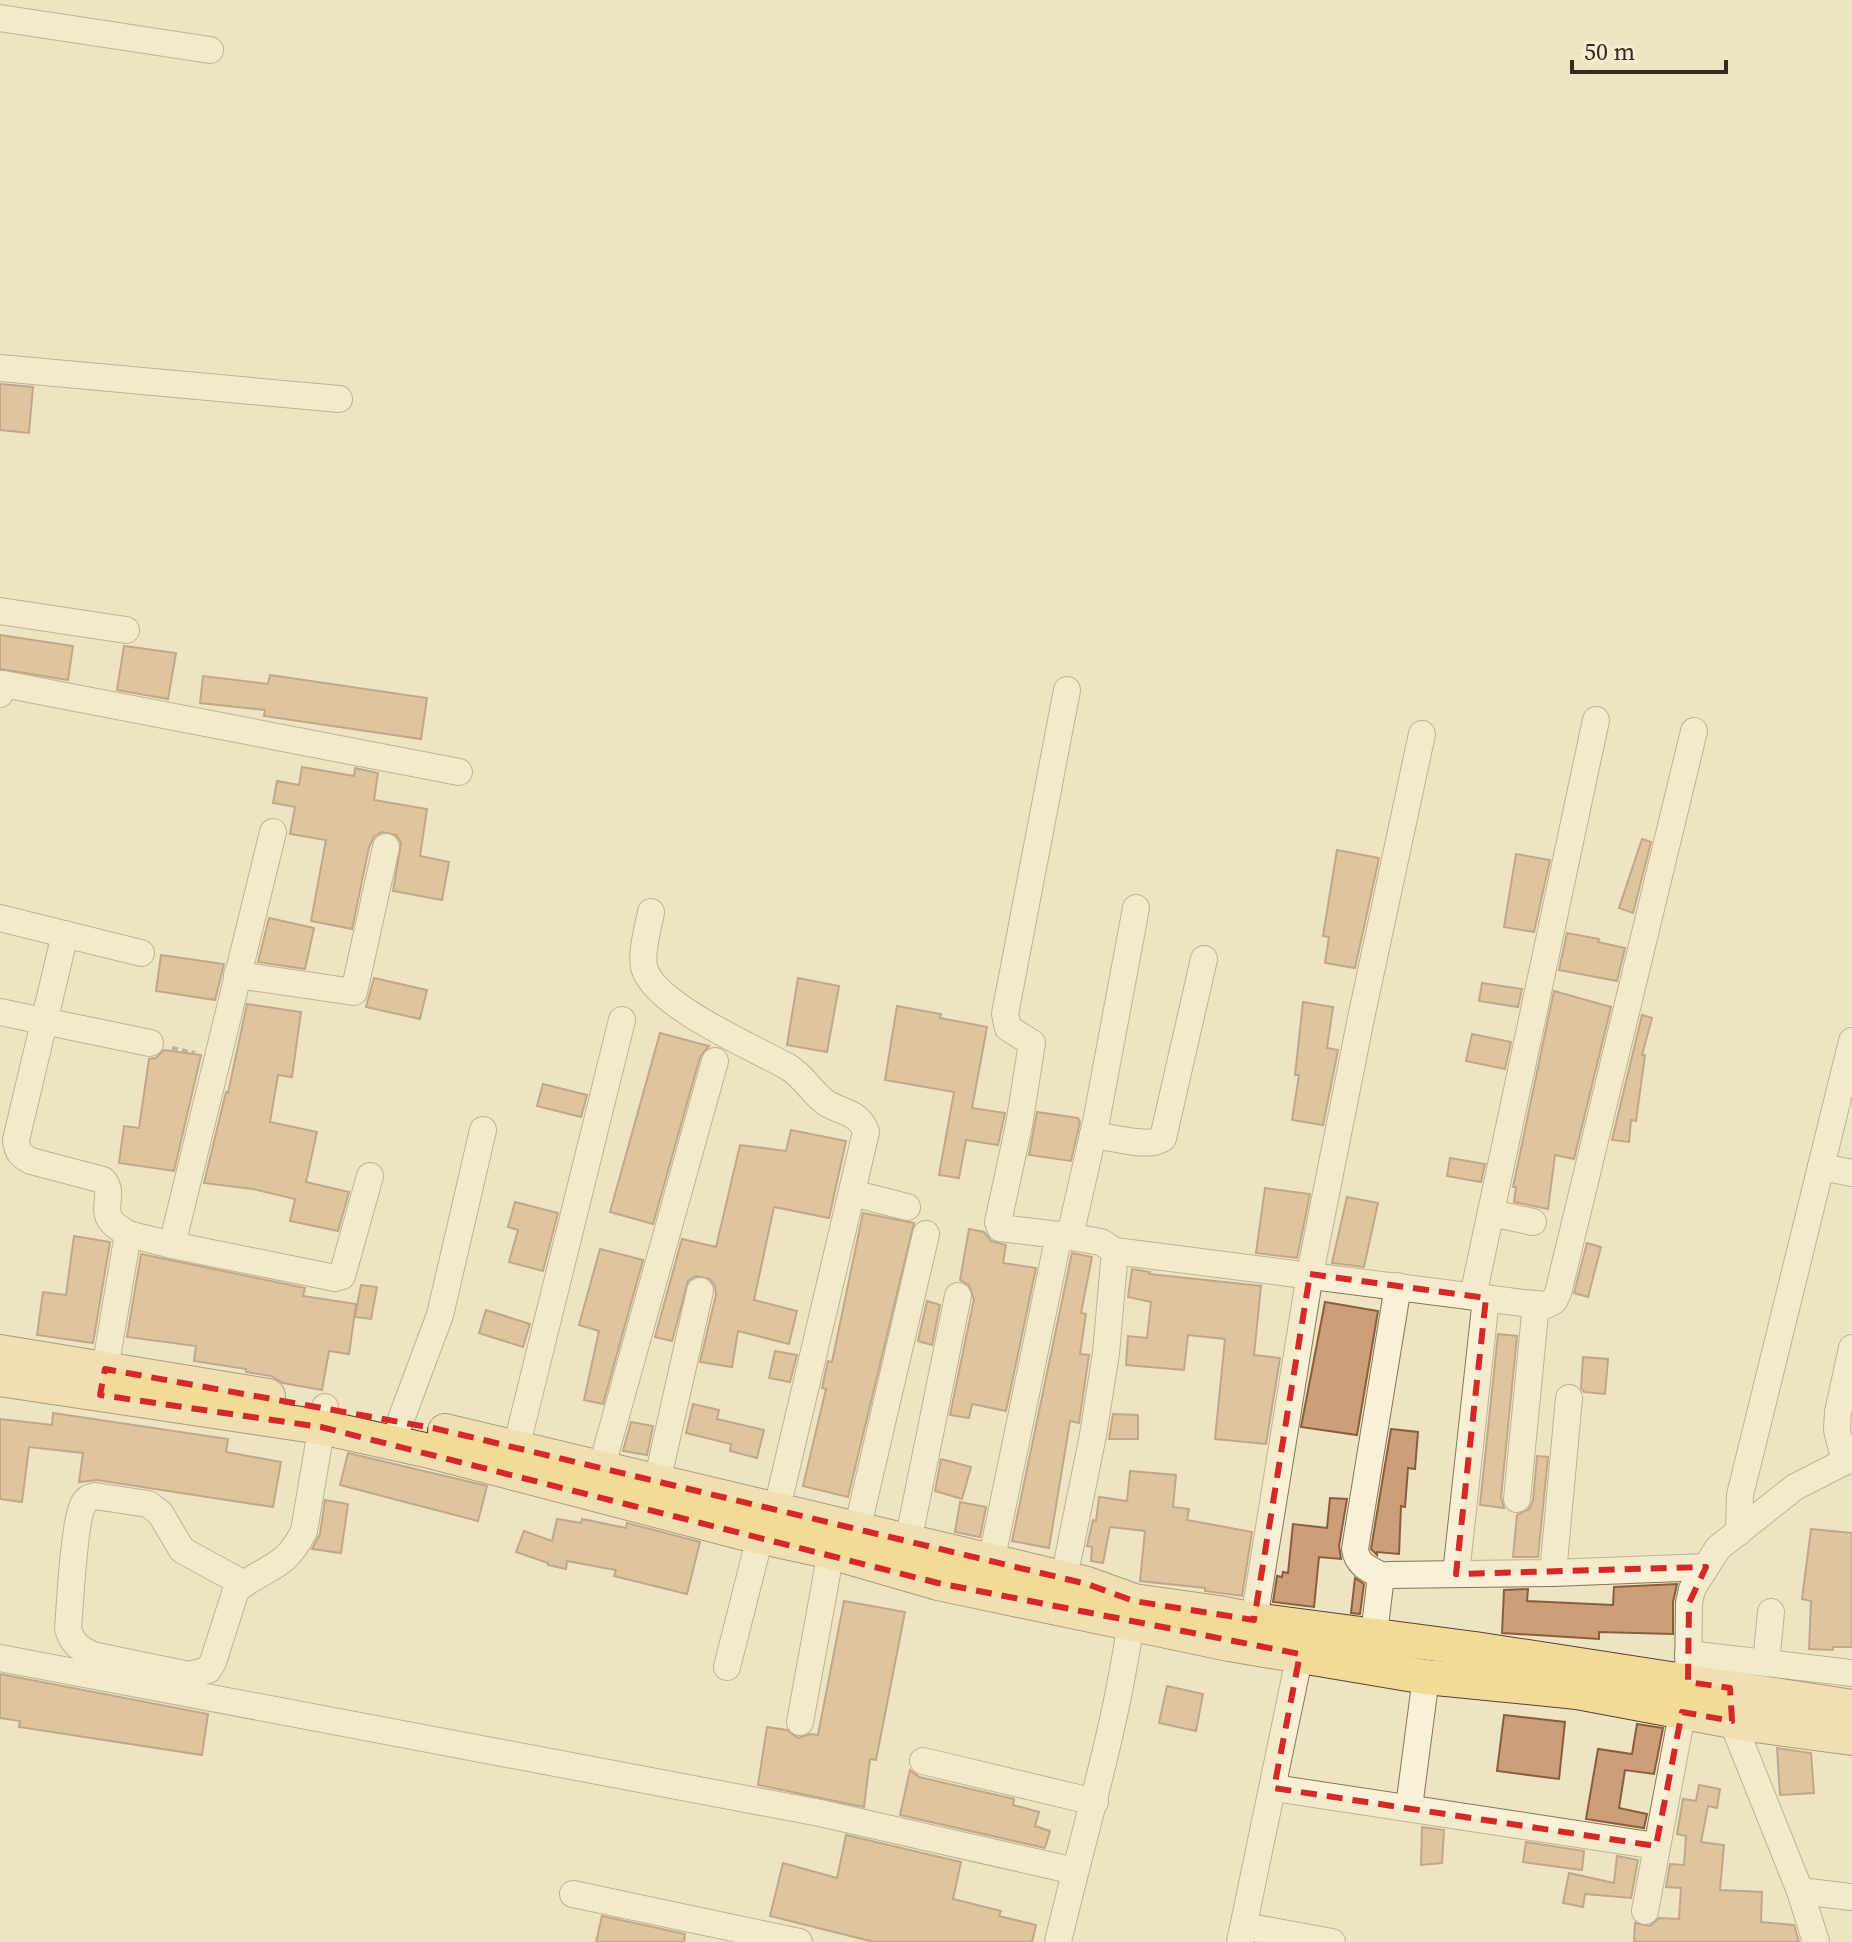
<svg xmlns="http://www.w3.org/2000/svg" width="1852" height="1942" viewBox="0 0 1852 1942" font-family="'Source Serif 4',serif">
<rect width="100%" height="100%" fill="#eee3c2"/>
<g fill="#cd9e77" stroke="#885e3f" stroke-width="2">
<path d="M0,384L33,387L29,433L0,430Z"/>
<path d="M0,635L73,646L68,680L0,669Z"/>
<path d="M124,646L176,653L168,699L117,690Z"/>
<path d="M270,675L427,698L421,739L264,716L265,710L200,703L203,676L268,684Z"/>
<path d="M302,767L354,776L355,768L378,773L374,800L427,809L420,856L449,862L442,900L393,891L401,843L396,835L382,832L374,837L369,847L352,929L311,921L326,840L290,834L295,807L273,803L277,781L299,785Z"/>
<path d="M1642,839L1651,842L1633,913L1619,908Z"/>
<path d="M1337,850L1379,858L1355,968L1325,963L1329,937L1323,936Z"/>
<path d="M1516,854L1550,860L1534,932L1504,927Z"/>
<path d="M269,918L314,928L305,969L258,962Z"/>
<path d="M1567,933L1599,939L1598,942L1625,948L1617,981L1559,970Z"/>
<path d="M161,955L224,964L215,1000L156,991Z"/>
<path d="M374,978L427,990L420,1019L366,1007Z"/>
<path d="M798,978L839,986L827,1052L787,1045Z"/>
<path d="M1482,983L1522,989L1518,1007L1479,1001Z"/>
<path d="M1554,991L1611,1007L1574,1159L1555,1155L1548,1209L1514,1202L1516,1187H1513Z"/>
<path d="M1303,1002L1333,1007L1327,1048L1338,1050L1323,1125L1292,1120L1299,1075H1295Z"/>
<path d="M247,1004L301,1012L292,1077L278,1075L270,1122L317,1132L306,1182L349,1192L338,1231L290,1221L295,1199L253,1189L204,1183L226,1092L228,1093Z"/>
<path d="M897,1006L941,1014L940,1018L987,1027L972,1108L1005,1113L1003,1122L998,1145L966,1140L959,1178L939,1175L954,1092L885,1080Z"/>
<path d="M1642,1015L1652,1018L1642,1055H1645L1636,1121L1631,1120L1629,1142L1612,1140Z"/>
<path d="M660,1033L709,1046L700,1057L653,1224L610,1212Z"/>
<path d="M1472,1034L1511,1042L1505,1069L1466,1061Z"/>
<path d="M164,1050L201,1055L174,1171L119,1163L124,1126L139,1128L149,1059L156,1058Z"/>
<path d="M543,1084L587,1095L581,1117L537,1106Z"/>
<path d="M1037,1112L1078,1118L1080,1122L1071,1161L1029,1155Z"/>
<path d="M791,1130L846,1141L829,1218L774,1207L754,1300L797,1311L789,1344L738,1331L732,1367L700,1362L716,1295L715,1286L710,1279L696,1276L688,1281L672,1341L655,1337L682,1239L716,1247L740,1145L786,1151Z"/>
<path d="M1450,1158L1485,1164L1481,1182L1447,1176Z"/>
<path d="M1265,1188L1310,1194L1297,1258L1256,1253Z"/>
<path d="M1347,1197L1378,1203L1364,1267L1332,1263Z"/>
<path d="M515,1202L558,1213L543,1271L509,1262L518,1230L508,1227Z"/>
<path d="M863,1213L914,1223L848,1497L803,1486L826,1389L822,1388L828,1361L832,1362Z"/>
<path d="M969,1229L984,1232L991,1241L1006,1245L1003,1263L1036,1268L1006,1411L972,1404L969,1418L950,1415L974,1299L969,1285L960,1280Z"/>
<path d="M74,1236L110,1242L93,1343L37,1335L43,1292L66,1295Z"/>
<path d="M1587,1243L1601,1247L1588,1297L1574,1293Z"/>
<path d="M600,1249L643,1260L603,1404L584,1400L599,1331L579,1325Z"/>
<path d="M1072,1253L1092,1257L1081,1313L1086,1314L1080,1354L1089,1355L1079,1423L1070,1421L1049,1548L1012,1541Z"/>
<path d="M141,1254L305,1288L303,1296L356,1304L349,1354L329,1351L322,1390L283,1383L271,1376L246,1372V1369L194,1361L196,1346L127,1337Z"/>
<path d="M1132,1269L1150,1272L1149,1274L1261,1286L1254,1355L1280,1358L1266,1444L1215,1439L1225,1339L1188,1335L1184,1370L1126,1365L1128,1336L1147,1338L1151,1302L1128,1297Z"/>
<path d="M361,1285L377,1287L371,1319L355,1317Z"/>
<path d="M927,1301L940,1305L932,1345L918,1341Z"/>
<path d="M1325,1302L1378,1311L1357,1435L1301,1427Z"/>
<path d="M486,1310L530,1324L523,1347L479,1333Z"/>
<path d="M1498,1334L1517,1336L1501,1497L1504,1508L1480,1505Z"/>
<path d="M775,1351L797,1355L790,1382L769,1378Z"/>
<path d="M1583,1357L1608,1359L1605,1394L1584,1392L1581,1388Z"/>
<path d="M693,1404L719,1410L717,1419L764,1430L757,1458L730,1451L731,1444L686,1433Z"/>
<path d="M53,1413L228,1439L226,1452L281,1462L273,1507L97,1480L79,1482L83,1453L29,1447L22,1502L0,1499V1419L52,1425Z"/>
<path d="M1113,1414L1138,1415V1439H1109Z"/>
<path d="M631,1422L653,1426L647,1455L623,1451Z"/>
<path d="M1391,1429L1418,1432L1415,1469L1408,1468L1405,1507L1401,1506L1399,1554L1377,1552V1555L1371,1549Z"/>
<path d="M348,1453L487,1486L478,1521L340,1485Z"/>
<path d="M1537,1456L1548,1457L1538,1557H1513L1517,1515L1529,1509L1533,1501Z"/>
<path d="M941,1459L971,1467L962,1499L935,1491Z"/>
<path d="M1130,1471L1176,1475L1173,1507L1189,1509L1187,1520L1252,1532L1242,1596L1205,1591V1588L1140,1581L1145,1531L1110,1527L1103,1563L1091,1561L1092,1547L1087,1546L1093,1520L1096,1521L1099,1497L1127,1501Z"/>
<path d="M1330,1498L1347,1499L1339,1546L1341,1559L1319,1557L1314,1607L1273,1602L1277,1576L1282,1577L1283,1572L1288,1573L1293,1524L1327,1528Z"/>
<path d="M325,1500L348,1504L341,1553L312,1549L320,1534Z"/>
<path d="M960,1502L986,1507L980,1537L955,1532Z"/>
<path d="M557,1519L581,1523L582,1519L626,1528L627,1523L700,1542L687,1594L614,1576L616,1570L567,1561L566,1569L548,1565V1563L516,1552L524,1531L552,1541Z"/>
<path d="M1811,1529L1852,1533V1647H1833V1650L1809,1649L1811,1601L1802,1599Z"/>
<path d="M1355,1578L1364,1584L1360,1614L1351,1613Z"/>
<path d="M1677,1584L1673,1602V1634L1599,1632V1639L1502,1633L1504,1590L1528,1589L1527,1601L1613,1605L1614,1587Z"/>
<path d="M844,1601L905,1612L876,1760L870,1759L864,1807L758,1785L767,1727L787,1730L798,1738L810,1734L818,1735Z"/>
<path d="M0,1674L208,1714L202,1755L19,1727L20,1721L0,1718Z"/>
<path d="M1167,1686L1203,1694L1196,1731L1159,1723Z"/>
<path d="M1504,1715L1565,1722L1559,1779L1497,1771Z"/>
<path d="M1637,1724L1663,1728L1654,1774L1625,1770L1619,1808L1647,1814L1644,1828L1586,1819L1598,1749L1632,1754Z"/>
<path d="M1777,1748L1811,1753L1814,1793L1780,1795Z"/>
<path d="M910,1770L919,1777L1014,1799L1013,1805L1039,1812L1035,1826L1050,1831L1045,1848L900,1815Z"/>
<path d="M1699,1785L1720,1789L1717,1808L1708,1806L1701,1842L1724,1845L1720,1890L1762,1892L1761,1922L1794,1925L1799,1942H1634L1635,1923L1650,1926L1659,1918L1679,1919L1681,1888L1666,1887L1670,1864L1684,1865L1686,1836L1677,1834L1683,1799L1696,1801Z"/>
<path d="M1422,1827L1444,1830L1442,1863L1421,1865Z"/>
<path d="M846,1835L961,1862L953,1899L1001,1911L999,1916L1036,1925L1032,1942H874L770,1916L783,1863L837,1878Z"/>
<path d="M1526,1842L1584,1851L1582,1870L1523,1862Z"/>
<path d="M1617,1856L1638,1860L1631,1898L1585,1894L1583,1907L1563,1903L1569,1873L1614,1883Z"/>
<path d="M602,1916L685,1934L684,1942H596Z"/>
</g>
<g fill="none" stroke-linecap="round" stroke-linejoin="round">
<g stroke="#887459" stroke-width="28">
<g id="minor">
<path d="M0,18L210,50"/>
<path d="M0,368L339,399"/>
<path d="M0,611L126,630"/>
<path d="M1067,690L1005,1014L1008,1028L1032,1043L1019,1125L998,1222L1000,1228L1059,1235L1066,1233L1072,1227L1096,1122L1136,908"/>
<path d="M0,694L3,684L459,772"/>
<path d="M651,912C648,929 641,950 644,967C653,1005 755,1048 788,1067C804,1076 813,1095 828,1104C844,1113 860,1113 866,1132L776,1512"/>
<path d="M0,918L141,953"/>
<path d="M65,934L16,1140C17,1152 21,1156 31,1161L103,1180C115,1193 101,1208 111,1221C115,1226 122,1230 128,1234"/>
<path d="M237,975L354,992L386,847"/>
<path d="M0,1012L150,1043"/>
<path d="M1093,1135C1111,1137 1150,1149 1163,1138L1204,959"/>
<path d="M1821,1167L1852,1173"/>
<path d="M852,1193L907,1207"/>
<path d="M1491,1213L1533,1222"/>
<path d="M172,1245L335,1278L342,1276L370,1176"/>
<path d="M1115,1251L1523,1303L1546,1305L1554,1301L1558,1293L1694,731"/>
<path d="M1473,1296L1596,720"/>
<path d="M105,1369L128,1234L172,1245L273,832"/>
<path d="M400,1422L440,1315L483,1130"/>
<path d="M516,1448L622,1020"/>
<path d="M1845,1462L1837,1430L1838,1412L1852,1348"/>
<path d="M601,1469L715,1061"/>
<path d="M657,1482L700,1291"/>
<path d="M1517,1499L1536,1304"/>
<path d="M857,1530L926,1234"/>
<path d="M1739,1532L1740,1495L1852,1041"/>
<path d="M908,1542L958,1296"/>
<path d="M991,1562L1059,1235L1101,1242L1115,1251L1106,1353L1093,1435L1064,1578"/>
<path d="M1553,1573L1569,1398"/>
<path d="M1456,1574L1486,1298"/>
<path d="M1383,1576C1370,1570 1357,1565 1355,1549L1398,1286"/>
<path d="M244,1584L182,1550L160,1513L148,1504L95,1496C89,1498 88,1497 84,1503C74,1518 70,1605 68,1629C72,1643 79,1648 92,1655L189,1675L208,1670L213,1662L236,1590C267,1565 284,1571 304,1531L325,1407"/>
<path d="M1254,1620L1310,1274L1361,1018L1422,734"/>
<path d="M1374,1635L1380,1584L1383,1576L1389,1575L1553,1573L1706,1567"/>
<path d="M1688,1654L1852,1673"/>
<path d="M0,1658L820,1813L1075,1871"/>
<path d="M1766,1663L1771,1612"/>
<path d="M727,1667L760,1537"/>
<path d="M1731,1708L1732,1721L1800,1891L1816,1942"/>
<path d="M800,1722L831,1552"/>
<path d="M923,1761L1095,1802"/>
<path d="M1274,1788L1656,1846"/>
<path d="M1409,1807L1426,1677"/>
<path d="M1800,1891L1852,1897"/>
<path d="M573,1894L799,1942"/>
<path d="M1645,1911L1688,1682L1689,1603L1692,1589L1718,1548L1795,1487L1852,1458"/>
<path d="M1244,1926L1332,1942"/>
<path d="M1058,1942C1084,1831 1119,1720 1133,1606"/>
<path d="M1240,1942L1300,1654"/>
</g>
</g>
<g stroke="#56422d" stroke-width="36">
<g id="major">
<path d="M0,1352L268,1396"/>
<path d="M0,1379L321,1427L434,1452L744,1533L831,1552L938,1583L1229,1644L1426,1677L1577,1692L1748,1724L1852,1738"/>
<path d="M445,1431L1087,1584L1134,1601L1219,1613L1254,1620L1475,1649L1852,1707"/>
</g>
</g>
<path stroke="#887459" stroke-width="4" stroke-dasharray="6 4" stroke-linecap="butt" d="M172,1048L195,1053"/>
<use href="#minor" stroke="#f9f0d5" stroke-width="26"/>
<use href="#major" stroke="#f2da99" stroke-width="34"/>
</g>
<path d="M0 0H1852V1942H0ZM1310,1274L1486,1298L1456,1574L1706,1567L1689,1603L1688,1682L1730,1688L1732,1721L1682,1712L1656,1846L1274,1788L1300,1654L938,1583L321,1427L100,1395L105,1369L433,1428L1087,1584L1134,1601L1254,1620Z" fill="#eee3c2" fill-opacity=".55" fill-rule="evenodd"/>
<path fill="none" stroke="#d62828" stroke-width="6" stroke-dasharray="16 10" stroke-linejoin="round" d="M1310,1274L1486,1298L1456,1574L1706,1567L1689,1603L1688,1682L1730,1688L1732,1721L1682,1712L1656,1846L1274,1788L1300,1654L938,1583L321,1427L100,1395L105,1369L433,1428L1087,1584L1134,1601L1254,1620Z"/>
<path d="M1572 60v12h154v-12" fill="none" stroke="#382b1d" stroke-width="4"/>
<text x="1584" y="60" font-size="24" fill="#382b1d" stroke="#f6edd2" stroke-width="6" paint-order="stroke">50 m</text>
</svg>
